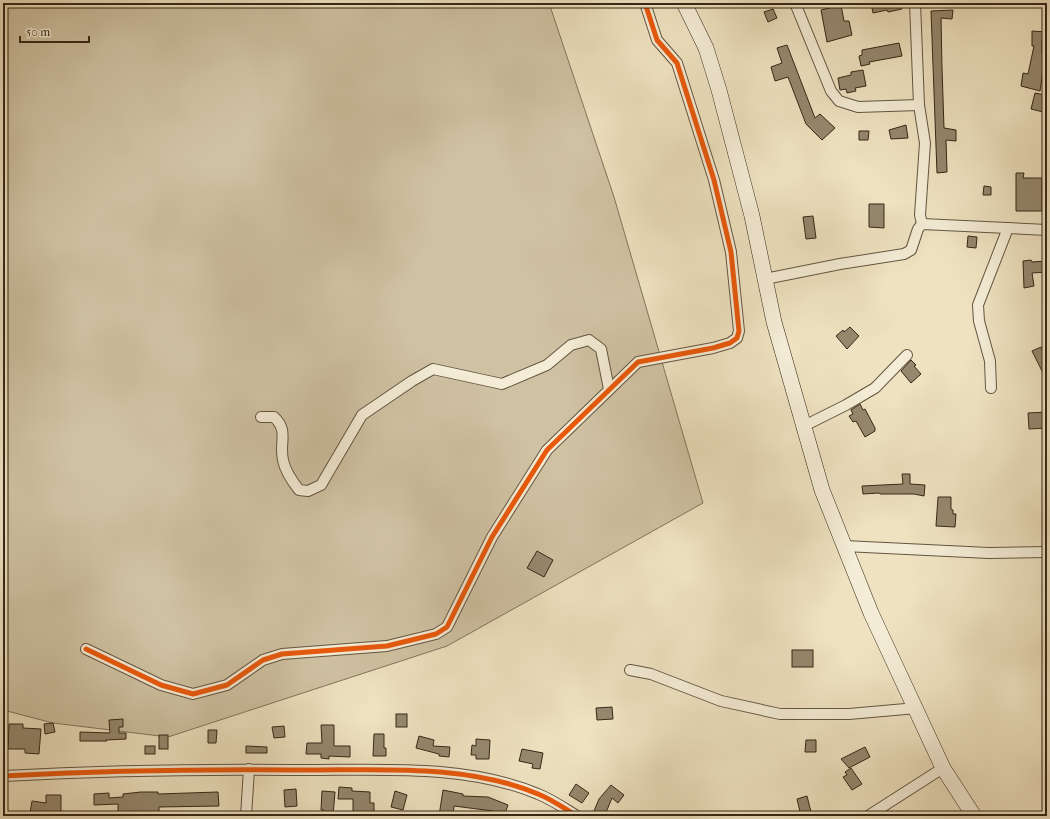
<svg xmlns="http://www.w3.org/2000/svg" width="1050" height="819" viewBox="0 0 1050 819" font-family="'IM FELL French Canon',serif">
<rect width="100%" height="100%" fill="#eee2c0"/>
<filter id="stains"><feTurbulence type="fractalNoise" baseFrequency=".005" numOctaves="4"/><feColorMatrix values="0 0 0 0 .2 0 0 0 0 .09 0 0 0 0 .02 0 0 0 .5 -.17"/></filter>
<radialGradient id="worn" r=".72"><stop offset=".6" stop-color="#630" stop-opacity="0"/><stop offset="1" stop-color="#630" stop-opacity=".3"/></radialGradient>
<path fill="#cfc2a3" stroke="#82745c" d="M3,3H549L614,197L703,503L447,646L168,737L53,723L3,710Z"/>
<g fill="#95886e" stroke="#352716">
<path d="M871,3H902L903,6H901L902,9L888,12L887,10L873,13Z"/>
<path d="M841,5L844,21H849L852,35L827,42L821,10Z"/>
<path d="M773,9L777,18L768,22L764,12Z"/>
<path d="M953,10L952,19L941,18L942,68L944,128L956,130V141L946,140L947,172L937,173L931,11Z"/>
<path d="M1032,31L1046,32L1045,40H1042V54L1047,55V72L1043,71L1040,91L1021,86L1023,73L1028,74L1034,46H1032Z"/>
<path d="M899,43L902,56L869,62L870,64L861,66L859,56L862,55V50Z"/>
<path d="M787,45L815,118L820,114L835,128L822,140L806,124L788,77L775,81L771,67L782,63L777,48Z"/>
<path d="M863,70L866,86L855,88L856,91L847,93L846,89L840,90L838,78L851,75V72Z"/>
<path d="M1035,93L1045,95V97L1047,98V113L1031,109Z"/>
<path d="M906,125L908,138L891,139L889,130Z"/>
<path d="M859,131H869L868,140H859Z"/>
<path d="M1016,173H1024L1023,178H1042V211H1016Z"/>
<path d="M984,186L991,187V195H983Z"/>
<path d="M869,204H884V228L869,227Z"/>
<path d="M813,216L816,238L806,239L803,217Z"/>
<path d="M968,236L977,237L976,248L967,247Z"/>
<path d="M1031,260L1032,262L1047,261V272L1032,273L1034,286L1024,288L1023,261Z"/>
<path d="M850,327L859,336L847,349L836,336L843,330L844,332Z"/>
<path d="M1041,347L1047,360V381L1032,351Z"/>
<path d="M911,360L916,365L914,366L921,374L911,383L901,371Z"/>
<path d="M860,404L863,410L865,409L875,428V431L865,437L856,421L853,422L849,416L853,414L851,410Z"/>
<path d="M1047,412V428L1029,429L1028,413Z"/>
<path d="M902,474H910V484L925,485L924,496L914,494H880L879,493L863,494L862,486L903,484Z"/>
<path d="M938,497H951V509L953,510V514H956L955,527L936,526Z"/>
<path d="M537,551L553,560L544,577L527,568Z"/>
<rect x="792" y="650" width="21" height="17"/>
<path d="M612,707L613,719L597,720L596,708Z"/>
<rect x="396" y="714" width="11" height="13"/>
<path d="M123,719V727H119V733H126V739L106,740L107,741H80V732L110,733L109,720Z"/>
<path d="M53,723L55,732L45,734L44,724Z"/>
<path d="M9,724H23V728L41,729L39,754L25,753V749H8Z"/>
<path d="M321,725H334V746H350V757L329,756V759L321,758V754H306L307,743H322Z"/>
<path d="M284,726L285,737L274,738L272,727Z"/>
<path d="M208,730H217L216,743H208Z"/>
<path d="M374,734H384V748H386V756H373Z"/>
<rect x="159" y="735" width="9" height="14"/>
<path d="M419,736L434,740L433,746L450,747L449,757L439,756V754L416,748Z"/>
<path d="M476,739L490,740L489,759H476V755H471L472,745L476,746Z"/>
<path d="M806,740H816V752H805Z"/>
<rect x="145" y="746" width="10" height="8"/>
<path d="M246,746L267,747V753H246Z"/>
<path d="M865,747L870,757L849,768L841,759Z"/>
<path d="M522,749L543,753L540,769L532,768L533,764L519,761Z"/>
<path d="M851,768L862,784L852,790L843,777L847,775L845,772Z"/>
<path d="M576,784L589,793L582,803L569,795Z"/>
<path d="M611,785L624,795L618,803L612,798L605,815L594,811L599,799Z"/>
<path d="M339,787L352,788V791L370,792V803H374V816H353V799H338Z"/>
<path d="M296,789L297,806L285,807L284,790Z"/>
<path d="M443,790L463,794V796L488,797L508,805L504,816H491L493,811L454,806L453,816H439Z"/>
<path d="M322,791L335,792L333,816H324V810H321Z"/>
<path d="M395,791L407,795L403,810L391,807Z"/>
<path d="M141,792H158V794L218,792L219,806L159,807V816H118V804L94,805V794L109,793V798L123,797V794Z"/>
<path d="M46,795H61V816H46L30,813L32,801L46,803Z"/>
<path d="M807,796L812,816H801L797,799Z"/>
</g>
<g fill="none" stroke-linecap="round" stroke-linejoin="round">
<g stroke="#635640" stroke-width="12">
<g id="street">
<path d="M795,3L831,91L839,101L858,107L919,105"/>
<path d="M915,3L919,105L925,143L920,215L922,224"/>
<path d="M765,279L840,264L904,254L911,250L918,229L922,224L1047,230"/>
<path d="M991,388L990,361L979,321L978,305L1008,228"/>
<path d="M261,417H274C289,431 279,442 283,460C285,471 292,481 299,490L308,491L321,485L362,415L412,381L433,369L502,384L547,365L571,345L589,340L601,349L609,389"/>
<path d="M802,427L846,405L875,388L907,355"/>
<path d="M844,546L989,553L1047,552"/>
<path d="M86,649L161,685L193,694L227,685L263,660L282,654L387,646L436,634L447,627L492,537L547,450L638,362L713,348L730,343L737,338L739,331L731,252L714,180L677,63L657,40L645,3"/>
<path d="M630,670L651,674L721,701L780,714H849L917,708"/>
<path d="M3,776C98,771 194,769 290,770C370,771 462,762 538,794C551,799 564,808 577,816"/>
<path d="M246,816L249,769"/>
<path d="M868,816L943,768"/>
</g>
</g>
<g stroke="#352716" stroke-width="16">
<path id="secondary" d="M684,3L706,48L719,90L752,216L774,322L822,490L871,613L943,768L974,816"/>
</g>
<use href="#street" stroke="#f4ecd6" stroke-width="10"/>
<use href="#secondary" stroke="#f4ecd6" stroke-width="15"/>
<g stroke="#f4ecd6" stroke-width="8">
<g id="cycleway">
<path d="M86,649L161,685L193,694L227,685L263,660L282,654L387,646L436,634L447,627L492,537L547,450L638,362L713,348L730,343L737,338L739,331L731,252L714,180L677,63L657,40L645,3"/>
<path d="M3,776C98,771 194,769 290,770C370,771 462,762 538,794C551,799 564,808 577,816"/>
</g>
</g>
<use href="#cycleway" stroke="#e8590c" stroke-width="5"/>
</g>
<rect width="1050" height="819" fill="none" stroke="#eee2c0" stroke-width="16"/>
<rect x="4" y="4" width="1042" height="811" fill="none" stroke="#352716" stroke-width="2"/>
<rect x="8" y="8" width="1034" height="803" fill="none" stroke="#352716"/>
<path d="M20 36v6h69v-6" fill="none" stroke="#352716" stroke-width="2"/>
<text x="26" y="36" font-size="12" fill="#352716" stroke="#f4ecd6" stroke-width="3" paint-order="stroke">50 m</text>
<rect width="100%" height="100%" filter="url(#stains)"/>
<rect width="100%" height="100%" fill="url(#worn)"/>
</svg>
